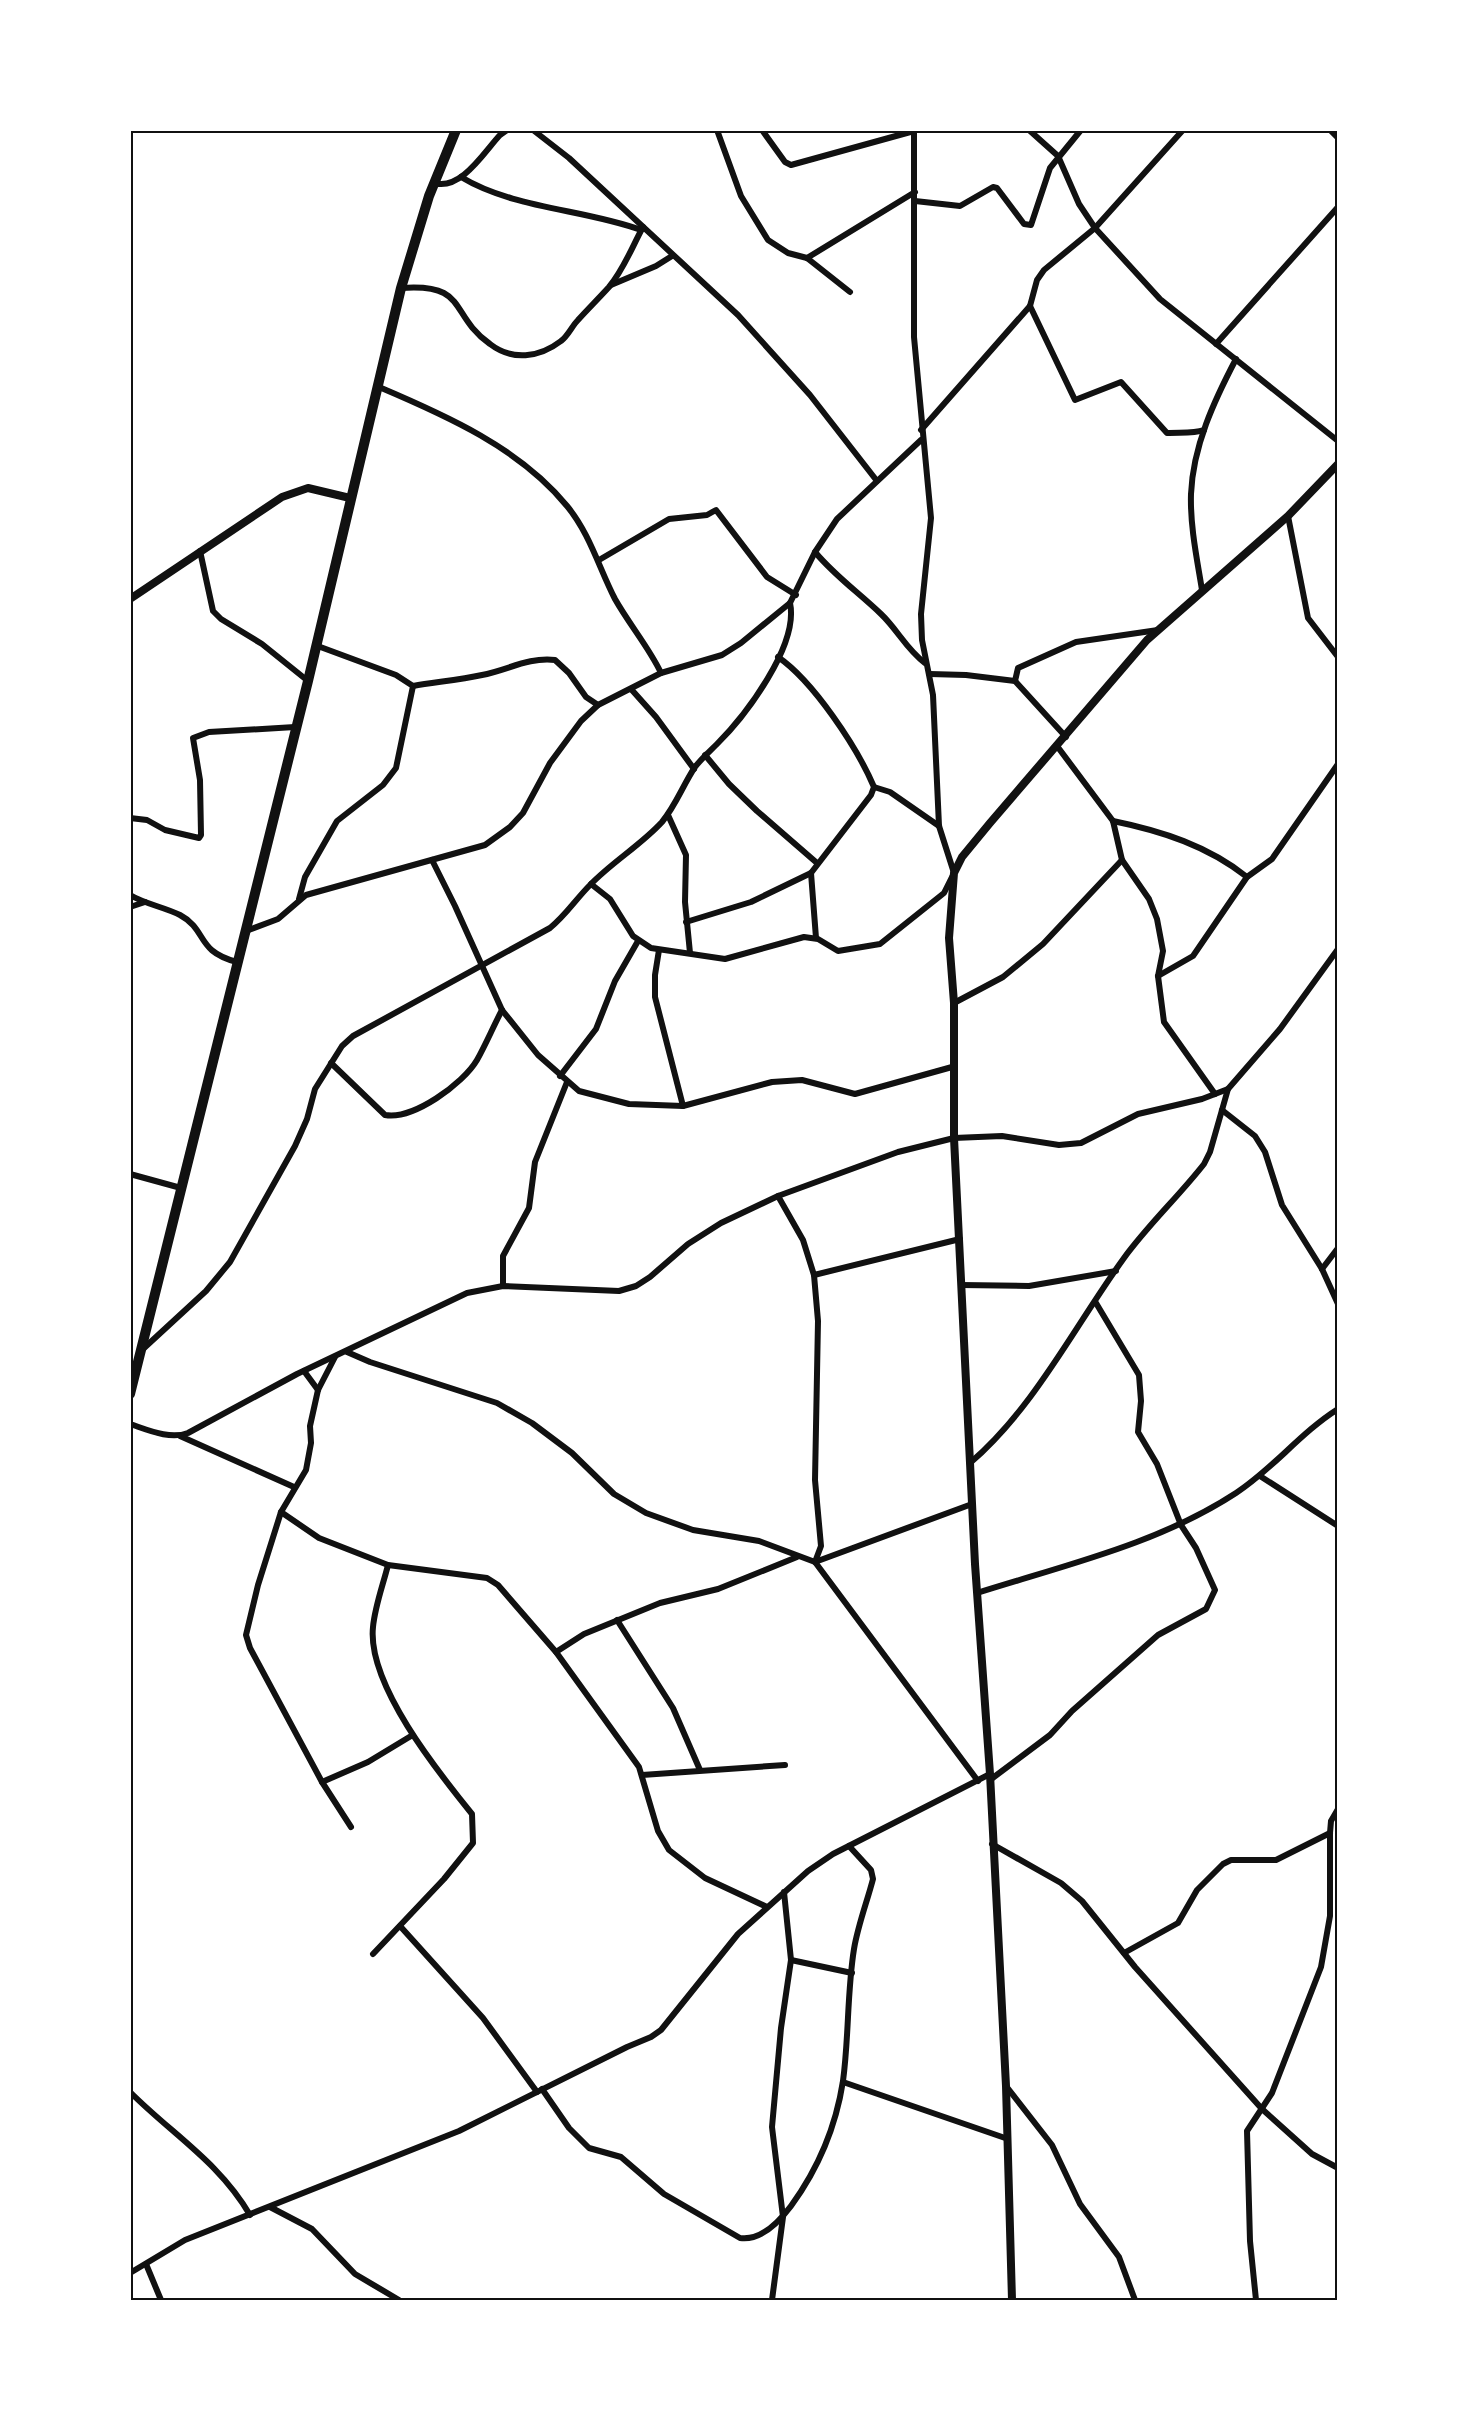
<svg xmlns="http://www.w3.org/2000/svg" width="1468" height="2431" viewBox="0 0 1468 2431" font-family="'Sofia Sans Condensed',sans-serif">
<rect width="100%" height="100%" fill="#fff"/>
<g fill="none" stroke-linecap="round" stroke-linejoin="round">
<g stroke="#111" stroke-width="6">
<path d="M533,130L569,158L738,315L810,395L877,481"/>
<path d="M717,130L741,196L768,240L788,253L807,258L850,292"/>
<path d="M762,130L785,162L791,165L914,131"/>
<path d="M1029,130L1058,156L1079,204L1095,228L1160,299L1338,441"/>
<path d="M1330,130L1338,138"/>
<path d="M461,177C514,209 584,209 641,230"/>
<path d="M434,183C461,191 484,152 500,135L507,130"/>
<path d="M915,201L960,206L993,187L997,188L1024,224L1031,225L1050,168L1081,130"/>
<path d="M807,258L915,192"/>
<path d="M611,285L656,266L672,256"/>
<path d="M401,288C469,283 448,314 490,344C512,361 539,358 561,341C568,336 572,326 578,320C588,309 599,298 609,287C624,269 632,247 643,227"/>
<path d="M1030,306L1075,400L1121,382L1167,433C1179,432 1193,434 1204,430"/>
<path d="M1216,344L1338,207"/>
<path d="M379,387C445,415 520,448 567,506C590,534 599,568 615,599C629,624 650,649 661,673"/>
<path d="M921,430L1030,306L1037,280L1044,270L1095,228L1183,130"/>
<path d="M1288,516L1308,618L1338,657"/>
<path d="M200,551L213,611L221,619L262,644L308,681"/>
<path d="M815,552C835,576 858,592 881,614C897,629 907,650 925,663"/>
<path d="M599,560L669,519L707,515L716,510L767,577L796,595"/>
<path d="M1202,590C1197,559 1190,526 1191,494C1193,446 1214,401 1236,359"/>
<path d="M930,674L966,675L1015,681L1066,737"/>
<path d="M1015,681L1018,668L1076,642L1158,630"/>
<path d="M413,686C436,682 459,680 482,675C508,670 528,657 555,660L569,673L586,697L598,705"/>
<path d="M631,689L656,717L694,769"/>
<path d="M1057,746L1113,821L1122,860L1149,899L1157,919L1163,951L1158,976L1164,1022L1215,1094"/>
<path d="M705,755L729,784L757,811L817,863"/>
<path d="M874,787L890,792L939,826"/>
<path d="M668,815L686,855L685,902L690,953"/>
<path d="M130,818L147,820L165,830L199,838L201,835L200,780L193,738L209,732L295,727"/>
<path d="M1113,821C1162,831 1208,846 1247,877"/>
<path d="M432,860L455,906L502,1010L538,1055L579,1091L629,1104L683,1106L772,1082L802,1080L855,1094L952,1067"/>
<path d="M811,873L816,938"/>
<path d="M591,884L610,899L633,936L651,948L725,959L804,937L818,939L838,951L880,944L944,893L954,873L939,826L933,695L922,640L921,614L931,518L914,337V130"/>
<path d="M130,895C145,904 164,907 180,915C208,930 195,951 237,962"/>
<path d="M299,899L305,877L337,821L383,785L396,768L413,686L396,675L315,645"/>
<path d="M130,907L145,902"/>
<path d="M686,922L751,902L811,873L871,795L874,787C857,747 813,681 778,657"/>
<path d="M246,931L278,919L306,895L485,845L510,827L523,813L550,763L581,721L598,705L661,673L722,655L741,643L790,603L815,552L837,519L921,440"/>
<path d="M659,950L655,975V997L683,1106"/>
<path d="M1158,976L1193,956L1247,877L1272,859L1338,764"/>
<path d="M954,1003L1003,977L1043,944L1122,860"/>
<path d="M331,1063L385,1115C413,1120 463,1084 477,1060C486,1044 493,1027 502,1010"/>
<path d="M560,1076L596,1029L615,981L638,941"/>
<path d="M1222,1110L1255,1136L1265,1152L1282,1205L1322,1269L1338,1304"/>
<path d="M130,1174L181,1188"/>
<path d="M778,1196L803,1240L814,1275L818,1321L815,1480L821,1546L815,1562"/>
<path d="M1322,1269L1338,1248"/>
<path d="M814,1275L960,1239"/>
<path d="M961,1285L1029,1286L1116,1271"/>
<path d="M503,1286V1256L529,1208L535,1162L567,1082"/>
<path d="M143,1349L206,1291L230,1262L295,1146L307,1119L315,1089L342,1046L353,1036L550,928C566,915 576,899 590,885C612,862 641,845 662,822C676,805 683,785 695,767C702,758 709,752 717,744C746,715 799,645 790,603"/>
<path d="M347,1352L370,1362L497,1403L532,1423L572,1453L614,1494L646,1513L693,1530L759,1541L815,1562L972,1504"/>
<path d="M335,1357L318,1390L310,1426L311,1443L306,1470L281,1512L258,1585L246,1635L250,1648L322,1782L351,1827"/>
<path d="M304,1371L318,1390"/>
<path d="M130,1424C148,1430 170,1440 188,1433L297,1374L467,1293L503,1286L619,1291L636,1286L650,1277L688,1244L721,1223L778,1196L898,1152L954,1138L1002,1136L1059,1145L1081,1143L1138,1114L1202,1099L1228,1089"/>
<path d="M180,1436L294,1487"/>
<path d="M970,1463C1035,1407 1074,1327 1124,1258C1148,1225 1179,1196 1204,1164L1210,1152L1228,1089L1280,1029L1338,949"/>
<path d="M1260,1476L1338,1526"/>
<path d="M281,1512L319,1538L388,1565L487,1578L498,1585L556,1652L639,1767L658,1831L669,1850L705,1878L767,1907"/>
<path d="M815,1562L978,1781"/>
<path d="M977,1593C1065,1565 1158,1544 1236,1493C1273,1469 1300,1433 1338,1409"/>
<path d="M617,1620L673,1708L700,1770"/>
<path d="M556,1652L584,1634L660,1603L718,1589L797,1557"/>
<path d="M642,1775L785,1765"/>
<path d="M990,1780L1050,1735L1072,1711L1158,1635L1206,1609L1215,1590L1196,1548L1181,1525L1157,1464L1138,1432L1141,1401L1139,1375L1096,1303"/>
<path d="M322,1782L368,1762L411,1736"/>
<path d="M992,1844L1061,1883L1082,1901L1135,1967L1262,2109L1312,2154L1338,2168"/>
<path d="M400,1926L483,2018L537,2092"/>
<path d="M1124,1953L1178,1923L1197,1890L1223,1864L1231,1860H1276L1330,1833"/>
<path d="M373,1954L444,1879L473,1843L472,1814C438,1772 367,1684 373,1627C375,1606 383,1585 388,1565"/>
<path d="M791,1960L852,1973"/>
<path d="M843,2082L1008,2139"/>
<path d="M1006,2086L1052,2145L1080,2204L1119,2257L1135,2300"/>
<path d="M542,2089L569,2128L589,2148L621,2157L664,2194L740,2238C761,2241 779,2222 791,2206C818,2169 836,2126 843,2081C849,2037 847,1992 854,1949C858,1925 867,1902 873,1879L871,1870L849,1846"/>
<path d="M130,2092C173,2135 219,2162 250,2215"/>
<path d="M270,2207L312,2229L355,2274L399,2300"/>
<path d="M146,2264L161,2300"/>
<path d="M130,2273L185,2240L459,2131L627,2047L651,2037L661,2030L738,1934L808,1871L833,1854L990,1774"/>
<path d="M772,2300L783,2217L772,2127L781,2028L791,1960L784,1892"/>
<path d="M1256,2300L1250,2241L1247,2131L1272,2093L1321,1967L1330,1916V1833L1331,1821L1338,1809"/>
</g>
<g stroke="#111" stroke-width="8">
<path d="M130,599L282,497L308,488L350,498"/>
<path d="M1012,2300L1006,2086L990,1774L975,1564L954,1138V1003L949,938L954,873L962,857L990,823L1147,640L1288,516L1338,464"/>
</g>
<path stroke="#111" stroke-width="10" d="M130,1394L308,681L401,288L429,196L456,130"/>
</g>
<rect width="1468" height="2431" fill="none" stroke="#ffffff" stroke-width="264"/>
<rect x="132" y="132" width="1204" height="2167" fill="none" stroke="#111" stroke-width="2"/>
</svg>
